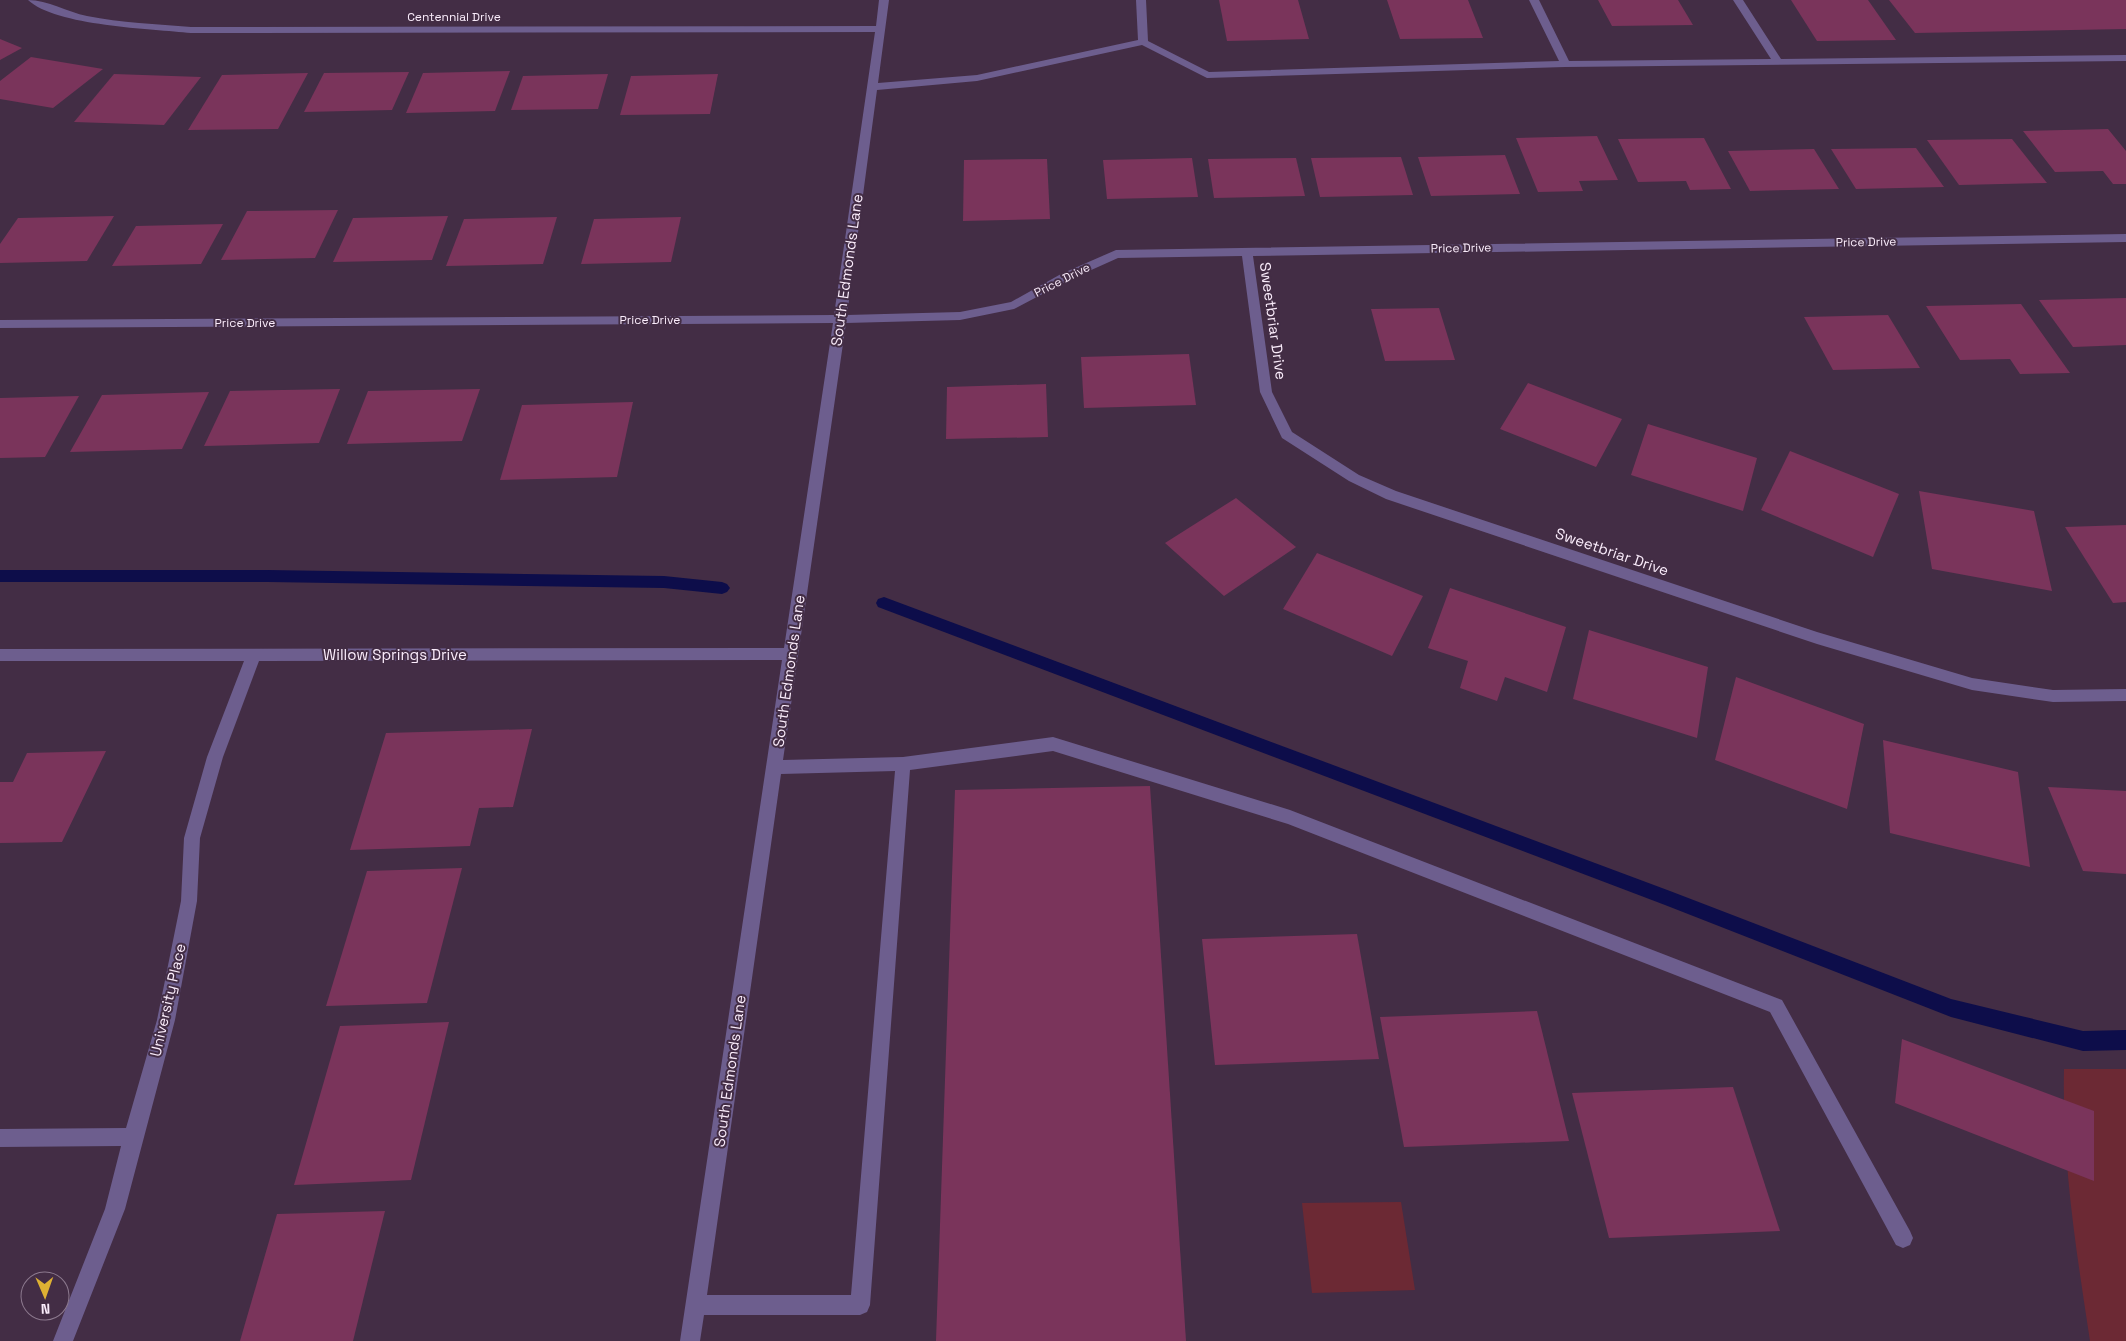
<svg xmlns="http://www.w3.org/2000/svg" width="2126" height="1341" viewBox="0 0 2126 1341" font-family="'Space Grotesk',sans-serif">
<rect width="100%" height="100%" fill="#432d45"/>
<g fill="#6c2934">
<path d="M2064,1069H2126V1341H2090C2076,1249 2062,1162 2064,1069Z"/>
<path d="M1401,1202L1415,1290L1312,1293L1302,1203Z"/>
</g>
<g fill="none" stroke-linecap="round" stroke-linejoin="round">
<g fill="#0d0d4a" fill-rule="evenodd">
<path d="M0,570H268L664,576L722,582L727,584L730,588L727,592L722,594L664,588L268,582H0Z"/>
<path d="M884,597L1670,891L1951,999L2083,1031L2126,1030V1050L2083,1051L1951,1017L1665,905L878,607L876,603L878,599Z"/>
</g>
</g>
<g fill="#7a345b">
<path d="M1219,0H1298L1309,39L1227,41Z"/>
<path d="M1387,0H1468L1483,38L1400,39Z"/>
<path d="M1598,0H1678L1693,25L1612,26Z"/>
<path d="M1791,0H1868L1896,40L1817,41Z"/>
<path d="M1889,0H2126V29L1915,33Z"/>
<path d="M0,39L22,48L0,60Z"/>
<path d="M31,57L103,69L53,108L0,99V81Z"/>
<path d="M510,71L495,111L406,113L423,73Z"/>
<path d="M409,72L392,110L304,112L324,73Z"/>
<path d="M308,73L278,129L188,130L222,75Z"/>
<path d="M114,74L201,77L164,125L74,122Z"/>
<path d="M608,74L598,109L511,110L523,76Z"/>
<path d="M718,74L710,114L620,115L631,76Z"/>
<path d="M2108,129L2126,151V184H2113L2103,171L2055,172L2023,131Z"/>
<path d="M1597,136L1618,180L1579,181L1583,191L1538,192L1516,138Z"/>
<path d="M1704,138L1731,189L1690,190L1686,181L1638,182L1618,139Z"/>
<path d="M2012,139L2047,183L1959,185L1927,140Z"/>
<path d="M1916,148L1944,187L1856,189L1831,149Z"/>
<path d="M1814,149L1839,189L1750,191L1728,151Z"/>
<path d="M1505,155L1520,194L1431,196L1418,157Z"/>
<path d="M1401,157L1413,195L1320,197L1311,158Z"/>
<path d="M1192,158L1198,197L1107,199L1103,160Z"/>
<path d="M1296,158L1305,196L1214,198L1208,159Z"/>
<path d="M1047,159L1050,219L963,221L964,160Z"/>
<path d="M338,210L315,258L221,260L247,211Z"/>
<path d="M114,216L87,261L0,263V244L18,218Z"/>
<path d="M448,216L432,260L333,262L353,218Z"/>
<path d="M557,217L543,264L446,266L464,219Z"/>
<path d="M681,217L671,262L581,264L594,219Z"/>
<path d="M223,224L201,264L112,266L136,226Z"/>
<path d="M2126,298V345L2073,347L2039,300Z"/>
<path d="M2021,304L2070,373L2020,374L2010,359L1960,360L1926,306Z"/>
<path d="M1439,308L1455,360L1385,361L1371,309Z"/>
<path d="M1888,315L1920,368L1833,370L1804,317Z"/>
<path d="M1189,354L1196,405L1084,408L1081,357Z"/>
<path d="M1528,383L1622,419L1596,467L1500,429Z"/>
<path d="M1046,384L1048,437L946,439L947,387Z"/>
<path d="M340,389L319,443L204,446L230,391Z"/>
<path d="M480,389L462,441L347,444L368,391Z"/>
<path d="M209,392L182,449L70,452L102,395Z"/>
<path d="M79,396L45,457L0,458V398Z"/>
<path d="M633,402L617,477L500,480L522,405Z"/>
<path d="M1648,424L1757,458L1743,511L1631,475Z"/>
<path d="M1790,451L1899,494L1873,557L1761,510Z"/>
<path d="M1919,491L2034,511L2052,591L1932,569Z"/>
<path d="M1236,498L1296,547L1224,596L1165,543Z"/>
<path d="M2126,525V602L2113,603L2065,527Z"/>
<path d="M1317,553L1423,596L1392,656L1283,609Z"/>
<path d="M1450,588L1566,627L1547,692L1505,677L1497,701L1460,688L1468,661L1428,648Z"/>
<path d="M1589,630L1708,667L1697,738L1573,699Z"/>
<path d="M1736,677L1864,724L1847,809L1715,760Z"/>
<path d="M532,729L513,807L479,808L470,846L350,850L386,733Z"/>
<path d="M1883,740L2018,772L2030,867L1890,833Z"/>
<path d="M106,751L62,842L0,843V782H13L27,753Z"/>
<path d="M1150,786L1186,1341H936L955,790Z"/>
<path d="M2048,787L2126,791V874L2083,871Z"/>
<path d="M462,868L427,1003L326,1006L367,871Z"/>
<path d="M1357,934L1379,1059L1215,1065L1202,939Z"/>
<path d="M1537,1011L1569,1141L1404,1147L1380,1017Z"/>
<path d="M449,1022L411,1180L294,1185L340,1026Z"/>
<path d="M1902,1039L2094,1111V1181L1895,1103Z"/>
<path d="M1733,1087L1780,1231L1609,1238L1572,1093Z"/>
<path d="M385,1211L353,1341H240L277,1214Z"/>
</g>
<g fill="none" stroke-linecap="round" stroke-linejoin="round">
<path fill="#6d5e8e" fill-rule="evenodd" d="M28,0C48,0 67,12 87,16C121,23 157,24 191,27L876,26L879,0H889L878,83L977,75L1138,40L1136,0H1146L1148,41L1209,72L1559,61L1529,0H1539L1569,61L1771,59L1733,0H1743L1781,59L2126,55V61L1565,67L1207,78L1142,45L977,81L877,90L847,315L960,312L1011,302L1061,274L1116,250L2126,234V242L1253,256L1272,392L1292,432L1359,475L1396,491L1817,632L1972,678L2053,690L2126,689V701L2053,702L1972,690L1817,644L1386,499L1349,481L1282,438L1260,392L1242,256L1118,258L1069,280L1014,309L960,320L846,323L783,760L903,757L1053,737L1290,810L1782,1000L1910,1231L1913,1238L1910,1245L1903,1248L1896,1245L1770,1012L1288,824L1053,751L910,770L870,1305L867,1312L860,1315H704L700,1341H680L782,660L259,661L223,757L200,838L197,901L175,1020L125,1209L73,1341H53L105,1209L121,1146L0,1147V1129L126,1128L157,1020L181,901L184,838L207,757L244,661H0V649L784,648L833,323L0,328V320L834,315L875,32L191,33C153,29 55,26 28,0ZM895,771L851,1295H707L781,774Z"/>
</g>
<g text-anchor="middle" stroke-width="4" stroke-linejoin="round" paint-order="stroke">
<g font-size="12" fill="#faecfb" stroke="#432d45">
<text x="454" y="21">Centennial Drive</text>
<text transform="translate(1866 242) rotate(-1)" y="4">Price Drive</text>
<text transform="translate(1461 248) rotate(-1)" y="4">Price Drive</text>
<text transform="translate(1062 280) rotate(-27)" y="4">Price Drive</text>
<text x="650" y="324">Price Drive</text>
<text x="245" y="327">Price Drive</text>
</g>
<g font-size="15" fill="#faecfb" stroke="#432d45">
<text transform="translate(847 270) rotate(-82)" y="5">South Edmonds Lane</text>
<text transform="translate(1273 321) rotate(82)" y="5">Sweetbriar Drive</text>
<text transform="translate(1612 552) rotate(19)" y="5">Sweetbriar Drive</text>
<text x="395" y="660">Willow Springs Drive</text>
<text transform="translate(789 671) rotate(-82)" y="5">South Edmonds Lane</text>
<text transform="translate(168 1000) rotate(-77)" y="5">University Place</text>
<text transform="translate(730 1071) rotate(-82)" y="5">South Edmonds Lane</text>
</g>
</g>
<g transform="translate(45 1296) rotate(178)"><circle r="24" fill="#432d45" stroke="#8c798e"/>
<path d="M0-4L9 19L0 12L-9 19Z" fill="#deb133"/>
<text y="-8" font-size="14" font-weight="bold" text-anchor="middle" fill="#faecfb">N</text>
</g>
</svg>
